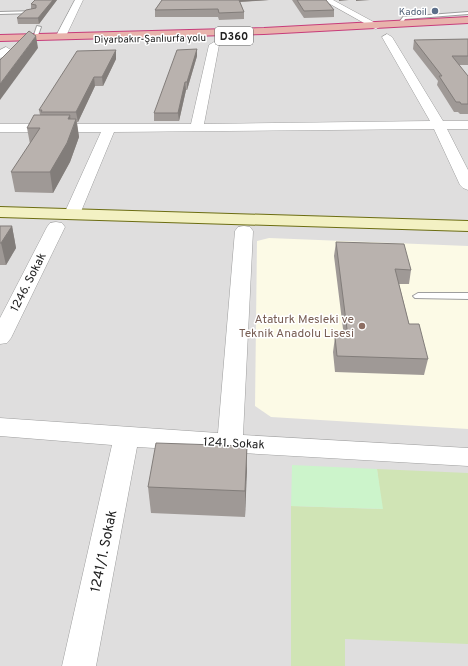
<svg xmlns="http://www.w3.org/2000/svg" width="468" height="666" viewBox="0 0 468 666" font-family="Overpass,sans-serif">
<rect width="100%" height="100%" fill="#f0ede8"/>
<rect fill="#dfdede" x="0" y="0" width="468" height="666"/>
<path fill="#fcfae6" d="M269,238L468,246V429L271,417L255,406L257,241Z"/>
<path fill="#d0e4b5" d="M377,469L468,473V644L345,639V666H291V506L382,509Z"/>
<path fill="#ccf4cb" d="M292,465L377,469L383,509L291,506Z"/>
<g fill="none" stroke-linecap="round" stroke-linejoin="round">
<g stroke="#9e9e9e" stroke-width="2">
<g id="service">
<path d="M36,11L35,13L0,14V12Z"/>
<path d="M468,12V14L405,19L401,26L397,25L403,17Z"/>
<path d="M37,26L41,27L37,38H33Z"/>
<path d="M418,293H468V299L415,298L413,296Z"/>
</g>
</g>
<g stroke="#9e9e9e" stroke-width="1">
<g id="minor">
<path d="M75,0H83L66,36L64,38H58L56,36Z"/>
<path d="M323,0H333L381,26L376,29L373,28Z"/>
<path d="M387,34L392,37L443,121H468V129H447L468,170V190L463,188L460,185L434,129L114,132L80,214L78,218L72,219L66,218L64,214L101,132H0V124H191L209,45L214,42L219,45L204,124L430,121L382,37Z"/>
<path d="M6,47L11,50L4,57L0,58V50Z"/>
<path d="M56,222L62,223L65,227L11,338L7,343L0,344V318L47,227L50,223Z"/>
<path d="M244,226L250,227L253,231L243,435L468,448V466L137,447L96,666H62L112,445L0,436V418L218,433L235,231L238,227Z"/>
</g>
</g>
<g stroke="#6c6d12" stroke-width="2">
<path id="secondary" d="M0,207L468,221V231L0,217Z"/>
</g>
<g stroke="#c73c7a" stroke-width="2">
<path id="trunk" d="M468,17V23L264,34L0,41V35L264,28Z"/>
</g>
<use href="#service" fill="#fff" fill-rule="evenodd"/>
<use href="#minor" fill="#fff" fill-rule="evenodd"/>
<use href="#secondary" fill="#f3f1c3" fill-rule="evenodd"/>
<use href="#trunk" fill="#e8b3ac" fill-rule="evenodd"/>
</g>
<g fill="#9f9996">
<path d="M57,0L39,24H18L17,18L31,9V4Z"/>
<path d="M162,0H269L240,2L244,12V19L219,20L218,17H155V10Z"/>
<path d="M292,0H326L334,10V17L304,18Z"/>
<path d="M468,39V65H459L468,76V114H460L458,112H454L437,85L438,81L413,49L414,40Z"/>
<path d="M197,49V56L187,90H186L179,121H154V113Z"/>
<path d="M116,50V59L103,86H95L78,122H77L79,137L70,162L53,193L15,192L11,172L30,144L27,128L40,115L39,110Z"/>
<path d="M0,226H12L16,248L6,265H0Z"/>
<path d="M336,242L411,270L409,284H399L409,324L428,359L424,375L335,372L333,352L335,337H344L334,256Z"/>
<path d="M247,446L245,517L151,513L148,487Z"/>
</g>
<g fill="#827d7a">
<path d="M53,0H57L39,24L38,18Z"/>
<path d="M237,0H269L237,2Z"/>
<path d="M339,0H349L339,1Z"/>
<path d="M356,0H370L356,1Z"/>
<path d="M36,36L38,48L0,100V84Z"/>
<path d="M197,49V56L187,90V82Z"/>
<path d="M116,50V59L103,86L102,77Z"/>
<path d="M94,77L95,86L78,122L76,112Z"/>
<path d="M185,82L186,90L179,121L178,113Z"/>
<path d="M70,115L72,131L76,119L79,137L70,162L53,193L50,172L68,119Z"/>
<path d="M12,226L16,248L6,265L1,243Z"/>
<path d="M247,446V471L245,517V491Z"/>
</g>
<g fill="#b9b2ae" stroke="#827d7a">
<path d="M35,0H53L38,18H17L26,10L36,8V5L31,4Z"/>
<path d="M162,0H239L244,12L219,13L218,9L155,10Z"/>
<path d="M297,0H326L334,10L304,11Z"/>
<path d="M29,31L36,36L0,84V60Z"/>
<path d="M468,39V56H452L468,76V104H461L460,102H456L439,76H442L414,40Z"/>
<path d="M197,49L187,82H185L178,113H154L177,50Z"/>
<path d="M116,50L102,77H94L76,112H41L42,110H39L77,51Z"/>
<path d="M34,115H70L68,119H76L67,143L50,172H11L40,128H27Z"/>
<path d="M0,226H12L1,243H0Z"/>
<path d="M336,242L404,244L411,270L395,269L409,324H419L428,359L337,356L335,337H348Z"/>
<path d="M156,443L247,446L245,491L148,487Z"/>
</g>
<circle fill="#5c6f8a" stroke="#fff" stroke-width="1.5" cx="435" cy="11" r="4"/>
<circle fill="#8d6e63" stroke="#fff" stroke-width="1.5" cx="362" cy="326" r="4"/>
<g text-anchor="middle" stroke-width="3" stroke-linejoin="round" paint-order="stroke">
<g font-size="10" fill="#4e5e75" stroke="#fff" text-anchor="end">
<text x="427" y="15">Kadoil</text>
</g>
<g font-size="10" fill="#212121" stroke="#fff">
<text transform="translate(150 38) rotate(-1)" y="4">Diyarbakır-Şanlıurfa yolu</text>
</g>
<rect fill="#fff" stroke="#646464" stroke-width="1" x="215" y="27" width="38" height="18" rx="3"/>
<g font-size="11" font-weight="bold" fill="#212121">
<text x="234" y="40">D360</text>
</g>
<g font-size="12" fill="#212121" stroke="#fff">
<text transform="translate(28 282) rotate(-63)" y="4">1246. Sokak</text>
<text transform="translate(234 443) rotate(3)" y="4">1241. Sokak</text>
</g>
<g font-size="12" fill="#785e54" stroke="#fff" text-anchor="end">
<text x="354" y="323">Ataturk Mesleki ve<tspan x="354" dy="14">Teknik Anadolu Lisesi</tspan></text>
</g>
<g font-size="14" fill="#212121" stroke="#fff">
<text transform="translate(103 551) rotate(-78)" y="5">1241/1. Sokak</text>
</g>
</g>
</svg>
